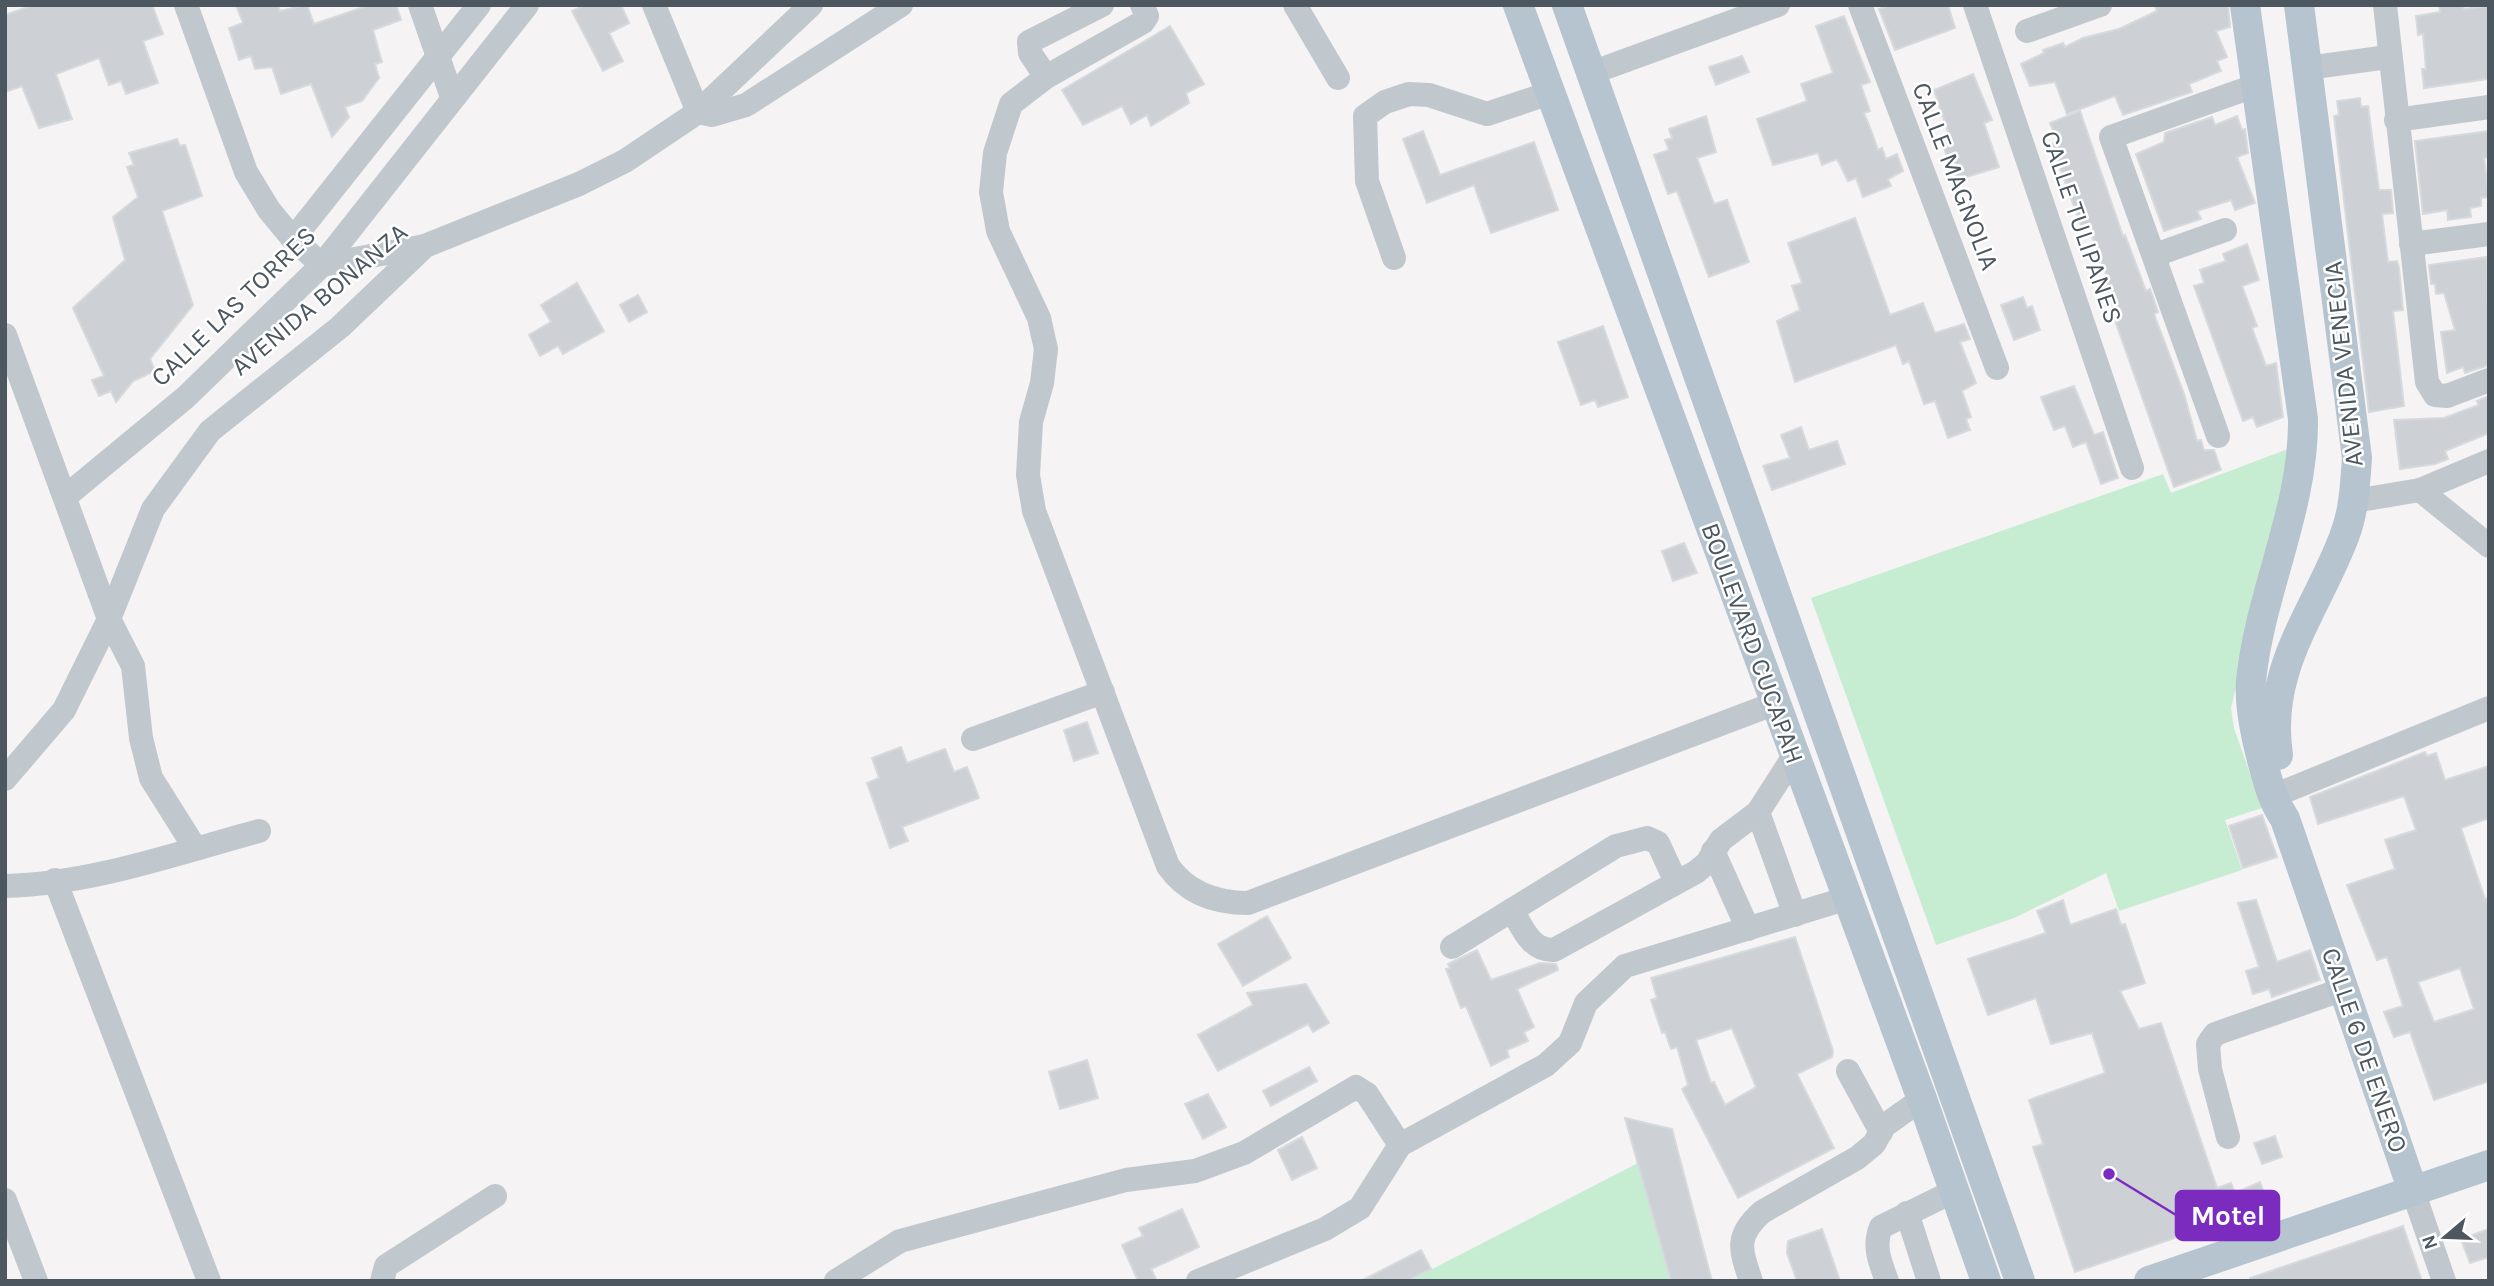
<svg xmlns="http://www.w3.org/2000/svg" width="2494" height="1286" viewBox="0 0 2494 1286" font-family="Karla,sans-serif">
<rect width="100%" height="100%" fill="#f5f3f3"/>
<g fill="#c6edd2">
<path d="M2288,449L2287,472L2231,708L2234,728L2262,808L2225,820L2242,870L2119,911L2106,873L2014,918L1936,945L1811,598L2163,474L2171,493Z"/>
<path d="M1640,1162L1671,1281H1409Z"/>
</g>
<g fill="#cdd0d4" stroke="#d7dadd" stroke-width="2" fill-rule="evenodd">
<path d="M34,5H152L163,34L143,41L158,83L126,94L121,81L109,85L99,58L56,74L72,119L39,128L22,86L5,92V15Z"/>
<path d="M236,5H278L280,11L307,5L314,24L370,5H396L401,20L373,30L382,62L375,64L379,78L362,101L345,107L349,117L332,137L311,84L281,94L272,67L255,69L251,56L239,60L229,28L243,23Z"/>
<path d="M585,5H621L629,23L609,33L623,61L603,71L572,11Z"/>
<path d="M1890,5H1948L1955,28L1895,50L1879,9Z"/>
<path d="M2155,5H2228L2230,27L2216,31L2227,57L2217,61L2221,71L2189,84L2192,92L2123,115L2115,96L2067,114L2055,82L2030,86L2021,64L2044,53L2043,50L2063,43L2065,47L2083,38L2119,29L2157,11Z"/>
<path d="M2439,5H2463L2464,9L2489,6V79L2424,88L2422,69H2426L2423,34L2418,35L2416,16L2440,12Z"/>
<path d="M1844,16L1870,82L1861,85L1870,111L1864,113L1871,130L1878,150L1882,148L1886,159L1897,154L1903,171L1888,179L1891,186L1863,197L1856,178L1848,181L1837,159L1822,165L1818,153L1773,165L1757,119L1807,101L1801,84L1833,73L1816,26Z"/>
<path d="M1170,26L1204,84L1186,93L1189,103L1151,126L1147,115L1131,124L1122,106L1083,125L1062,90Z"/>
<path d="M1742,56L1749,72L1716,85L1709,67Z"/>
<path d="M1973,74L1992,120L1984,123L1999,167L1957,180L1955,161L1949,163L1942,141L1950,138L1934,90Z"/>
<path d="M2360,98L2361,107L2368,106L2379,190H2391L2393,213L2382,214L2388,262L2397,261L2399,268L2403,310L2393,311L2404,406L2369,412L2334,116L2339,115L2337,101Z"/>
<path d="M2080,111L2123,236L2125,235L2146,291L2150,289L2158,312L2154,314L2184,394L2197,441L2201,440L2204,450H2214L2221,470L2174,487L2101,281L2108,279L2091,234L2085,236L2051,144L2058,142L2050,123Z"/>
<path d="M1706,116L1716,152L1697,158L1714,204L1727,200L1749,262L1709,277L1677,191L1668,194L1654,155L1669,150L1665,140L1672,138L1669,129Z"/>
<path d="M2237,116L2242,130L2245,129L2248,153L2237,157L2255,203L2235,210L2231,200L2197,211L2201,219L2164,231L2136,154L2164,142L2165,133L2212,117L2215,125Z"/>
<path d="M1423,131L1440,175L1534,142L1558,210L1491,233L1474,185L1427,203L1403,139Z"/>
<path d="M2489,131V157L2484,158L2489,197L2481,198V206L2470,208L2471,217L2448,220L2447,210L2423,214L2415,141Z"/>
<path d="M177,139L180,146L185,145L202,196L162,211L193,305L150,359L155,371L133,381L116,402L111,391L99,396L92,380L104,376L73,308L125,260L113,217L138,197L127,167L134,165L129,153Z"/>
<path d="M1855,218L1890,315L1923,303L1935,333L1964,324L1970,339L1960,342L1976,383L1962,391L1971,417L1966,419L1970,430L1948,438L1935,401L1924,404L1909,361L1903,364L1896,345L1795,382L1777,321L1800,310L1792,286L1802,283L1788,243Z"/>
<path d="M2247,244L2259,280L2242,286L2257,326L2252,328L2266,366L2276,363L2283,417L2257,427L2253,417L2243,421L2194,286L2204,283L2200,270L2226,261L2223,254Z"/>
<path d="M2487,257L2489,365L2465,373L2463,367L2447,373L2441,332L2455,330L2444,293L2436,294L2435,284H2431L2429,265Z"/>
<path d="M577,283L604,331L563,354L558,346L540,356L529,335L551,322L541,305Z"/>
<path d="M638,295L647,312L629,322L620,305Z"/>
<path d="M2023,297L2027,308L2032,306L2040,330L2014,340L2001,305Z"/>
<path d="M1603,326L1628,397L1598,407L1595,400L1581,405L1558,342Z"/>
<path d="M2074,386L2094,435L2103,432L2118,478L2101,484L2086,442L2073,447L2065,426L2054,430L2041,397Z"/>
<path d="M2489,396V433L2445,451L2448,459L2435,464L2400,469L2394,420L2444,418L2479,405L2477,401Z"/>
<path d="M1801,427L1809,450L1837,441L1845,464L1772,490L1763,466L1790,458L1781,435Z"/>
<path d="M1684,543L1697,573L1673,581L1662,551Z"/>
<path d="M1087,722L1098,753L1074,761L1064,730Z"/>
<path d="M901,747L907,763L945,749L954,772L967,767L979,798L902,827L908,841L890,848L867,783L879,778L872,758Z"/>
<path d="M2425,752L2427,756L2436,753L2445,780L2489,766V818L2461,828L2485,899L2489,898V1081L2434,1100L2410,1032L2394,1037L2384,1012L2403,1006L2387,957L2377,960L2347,885L2395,869L2385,840L2416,830L2404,796L2318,824L2310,797ZM2460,968L2474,1009L2434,1022L2418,982Z"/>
<path d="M2262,815L2277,857L2243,868L2229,826Z"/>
<path d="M2063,900L2070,925L2116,909L2121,925L2125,924L2145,983L2120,991L2139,1029L2161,1023L2217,1188L2231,1183L2235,1193L2260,1182L2269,1206L2075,1272L2033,1147L2043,1144L2029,1100L2105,1073L2092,1033L2051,1044L2036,998L1988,1015L1968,959L2046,933L2037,911Z"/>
<path d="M2256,900L2277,962L2310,950L2320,980L2272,997L2269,989L2253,994L2246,971L2259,967L2238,903Z"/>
<path d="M1267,916L1291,958L1243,986L1218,944Z"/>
<path d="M1795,937L1833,1051L1832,1057L1797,1074L1834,1148L1738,1198L1682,1089L1688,1085L1677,1047L1671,1049L1665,1032L1662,1033L1651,1000L1657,998L1651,978ZM1732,1028L1756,1087L1725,1105L1714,1082L1711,1083L1696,1040Z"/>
<path d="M1477,950L1491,980L1540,963L1556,964L1558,970L1517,989L1534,1027L1524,1032L1528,1041L1507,1050L1509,1057L1491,1066L1466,1006L1461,1008L1446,969L1450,968L1448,964Z"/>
<path d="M1306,984L1329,1023L1313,1032L1308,1024L1218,1071L1198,1035L1253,1005L1247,993Z"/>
<path d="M1087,1060L1098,1098L1060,1109L1049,1072Z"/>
<path d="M1309,1067L1317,1081L1271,1106L1263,1091Z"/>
<path d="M1208,1094L1226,1127L1203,1139L1185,1104Z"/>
<path d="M1625,1118L1672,1129L1712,1281H1671Z"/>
<path d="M2275,1136L2282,1157L2262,1164L2254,1143Z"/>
<path d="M1302,1137L1317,1168L1292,1180L1278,1150Z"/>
<path d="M1182,1209L1199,1247L1151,1269L1157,1281H1138L1122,1245L1143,1236L1139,1228Z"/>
<path d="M2403,1226L2422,1281H2250V1278Z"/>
<path d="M1822,1229L1840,1281H1797L1787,1253L1788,1241Z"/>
<path d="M2489,1229V1257L2470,1263L2461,1239Z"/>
<path d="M1421,1250L1431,1269L1407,1281H1361Z"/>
</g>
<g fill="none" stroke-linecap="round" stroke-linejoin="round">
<g stroke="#c0c8ce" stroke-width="24">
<path d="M186,5L246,172L269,210L293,239L322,265L425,246"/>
<path d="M420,5L452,97"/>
<path d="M654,5L698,112"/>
<path d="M1102,5L1029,42L1030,53L1046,77L1011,104L995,153L991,192L998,231L1039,318L1046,349L1042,383L1031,422L1028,475L1034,511L1168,866C1187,893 1215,903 1248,903L1776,703"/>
<path d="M1295,5L1338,78"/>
<path d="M1860,5L1997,368"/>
<path d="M1975,5L2132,468"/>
<path d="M2385,5L2427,382L2435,395L2447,396L2489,380"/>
<path d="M2027,31L2100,5"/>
<path d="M2307,68L2388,57"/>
<path d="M1591,73L1778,5"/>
<path d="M1046,77L1143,22L1147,16L1142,5"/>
<path d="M698,112L712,115L746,105L901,5"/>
<path d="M2396,120L2489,107"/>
<path d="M293,239L479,5"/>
<path d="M2411,244L2489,234"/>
<path d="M2155,255L2225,230"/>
<path d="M1394,258L1367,181L1365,116L1385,102L1409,94L1429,95L1487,114L1550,93"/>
<path d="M5,335L109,619L133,666L141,738L151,778L195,848"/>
<path d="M2218,436L2111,137L2257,85"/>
<path d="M2420,490L2489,546"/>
<path d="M65,497L186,397L322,265L527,5"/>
<path d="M2354,501L2420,490L2489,461"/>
<path d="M973,739L1103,692"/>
<path d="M5,779L64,710L109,619L153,509L210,431L340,327L425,246L579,184L625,161L698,112L811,5"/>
<path d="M2271,797L2489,708"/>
<path d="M1758,812L1795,915"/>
<path d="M1713,851L1748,929"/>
<path d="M55,880L209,1281"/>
<path d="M5,886C91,884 177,853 259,831"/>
<path d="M1512,910C1523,929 1531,951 1554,950L1696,872L1707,863L1721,840L1758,812L1794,756"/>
<path d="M1452,947L1616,846L1647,838L1658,843L1676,882"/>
<path d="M1848,1071L1881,1132"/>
<path d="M2228,1137L2210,1069L2208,1044L2215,1034L2344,989"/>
<path d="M2413,1191L2444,1281"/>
<path d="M5,1200L36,1281"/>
<path d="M1907,1213L1929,1281"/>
<path d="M382,1281L386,1266L495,1196"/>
<path d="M836,1281L900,1241L1126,1180L1195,1171L1244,1153L1356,1087L1367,1094L1400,1145L1546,1065L1570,1043L1586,1003L1625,966L1848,898"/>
<path d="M1198,1281L1325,1229L1360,1208L1400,1145"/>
<path d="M1751,1281C1740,1249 1735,1236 1762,1212L1857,1158L1874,1144L1884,1126L1922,1099"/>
<path d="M1887,1281C1880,1262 1873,1246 1881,1227L1956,1190"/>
</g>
<g stroke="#b5c4ce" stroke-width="30">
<path d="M1518,5L1922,1099L1986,1281"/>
<path d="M1567,5L2020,1281"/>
<path d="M2245,5L2303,419C2304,509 2260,592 2251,681C2249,705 2256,737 2262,760C2268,782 2272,800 2285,819L2413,1191"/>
<path d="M2278,755C2265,669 2315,613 2344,537C2354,512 2355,485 2357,458L2299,5"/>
<path d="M2149,1281L2489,1165"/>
</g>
</g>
<g text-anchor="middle" stroke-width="5" stroke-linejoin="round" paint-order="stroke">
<g font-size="26" fill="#4c575f" stroke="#fff">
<text transform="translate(1956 176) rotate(69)" y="9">CALLE MAGNOLIA</text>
<text transform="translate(2082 227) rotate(71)" y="9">CALLE TULIPANES</text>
<text transform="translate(319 299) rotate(-40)" y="9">AVENIDA BONANZA</text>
<text transform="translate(233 306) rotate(-44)" y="9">CALLE LAS TORRES</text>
<text transform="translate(2343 364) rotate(-96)" y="9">AVENIDA VENECIA</text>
<text transform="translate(1753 643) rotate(70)" y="9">BOULEVARD CUCAPAH</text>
<text transform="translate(2365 1050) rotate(71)" y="9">CALLE 6 DE ENERO</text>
</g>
</g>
<path fill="none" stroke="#7b2cbf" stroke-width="2.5" d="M2109 1174L2176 1215"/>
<circle fill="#7b2cbf" stroke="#fff" stroke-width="2.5" cx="2109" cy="1174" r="7"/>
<rect fill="#7b2cbf" stroke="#7b2cbf" stroke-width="2.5" x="2176" y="1191" width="103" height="49" rx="7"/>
<g font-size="28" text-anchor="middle" font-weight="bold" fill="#fff">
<text x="2228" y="1225">Motel</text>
</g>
<rect width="2494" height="1286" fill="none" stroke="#4c575f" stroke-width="14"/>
<g transform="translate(2445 1237) rotate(251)" stroke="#ffffff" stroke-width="5" paint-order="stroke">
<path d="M0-5L12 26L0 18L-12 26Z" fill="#4c575f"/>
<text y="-10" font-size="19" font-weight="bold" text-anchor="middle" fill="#4c575f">N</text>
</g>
</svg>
